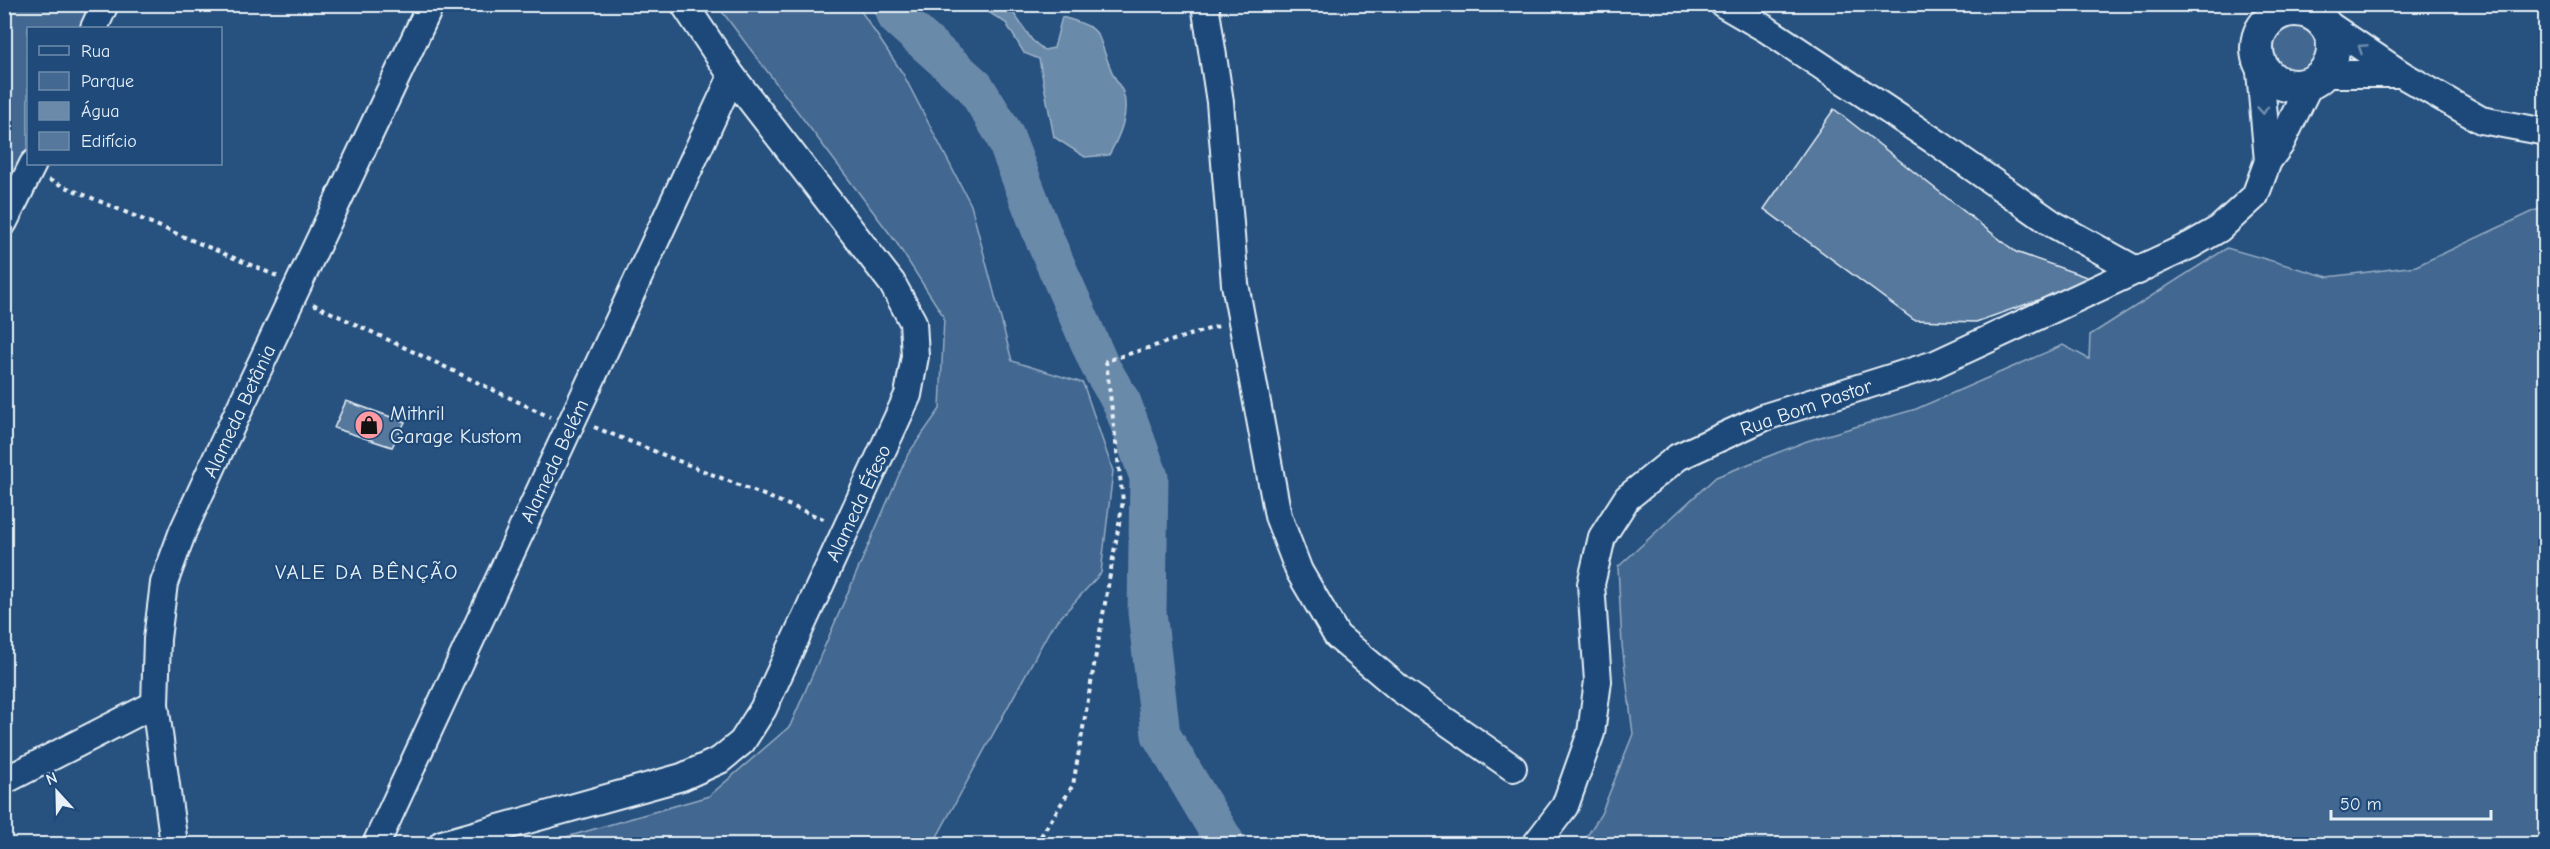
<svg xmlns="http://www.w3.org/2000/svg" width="2550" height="849" viewBox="0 0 2550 849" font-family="'Comic Neue',sans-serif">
<rect width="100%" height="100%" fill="#27517f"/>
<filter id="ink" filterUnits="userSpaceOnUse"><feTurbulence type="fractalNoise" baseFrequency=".0167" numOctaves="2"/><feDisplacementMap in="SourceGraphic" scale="12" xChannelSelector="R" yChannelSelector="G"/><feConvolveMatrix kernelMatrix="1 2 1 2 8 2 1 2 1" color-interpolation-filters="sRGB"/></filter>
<g filter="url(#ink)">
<g fill="#436891" stroke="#96acc4" stroke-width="1.5">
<path d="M5,5H97L86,28H28V146L5,195Z"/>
<path d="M717,5H857L903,74L971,205L1012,361L1083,383L1113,471L1101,573L1051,628L933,844H542L709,796L790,726L908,454L940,409L944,317L896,242Z"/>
<circle cx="2295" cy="48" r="25"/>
<path d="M2545,206V844H1582L1601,814L1633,734L1622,645L1618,567L1716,477L1807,441L1916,409L2063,345L2089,359L2090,335L2227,248L2328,277L2416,266Z"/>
</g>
<path fill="#6b8aaa" stroke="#9db3c9" stroke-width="1.5" d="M981,5H1008L1032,40L1044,50L1054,48L1062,17C1105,29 1095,31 1110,67C1113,76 1119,84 1123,92C1130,114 1119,137 1109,155L1085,157L1054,137L1039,59L1024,53L1006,23L982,8Z"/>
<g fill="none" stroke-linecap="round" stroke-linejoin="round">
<path stroke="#6b8aaa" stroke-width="39" d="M892,4L897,17L975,87L1004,134L1044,238L1100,366L1122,403L1149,477L1147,612L1161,735L1226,844"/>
</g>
<g fill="#57789d" stroke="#e8f1f8" stroke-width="1.5">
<path d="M1834,109L2016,252L2095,280L1976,322L1914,320L1764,209Z"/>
<path d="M346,401L405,422L392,447L334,428Z"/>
</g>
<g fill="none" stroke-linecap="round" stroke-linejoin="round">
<g stroke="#e8f1f8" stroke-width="30">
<g id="minor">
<path d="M1205,4L1220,102L1235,284L1278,516L1299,571L1337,636L1400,689L1513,768"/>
<path d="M1723,4L1766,29L1939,144L2053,224L2138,271"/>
<path d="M2323,21L2401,74L2481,120L2546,132"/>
<path d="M94,28L105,4"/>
<path d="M2259,60L2268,161"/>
<path d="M2323,74H2401"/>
<path d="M4,222L33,164"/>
<path d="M4,781L155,704"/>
<path d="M174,844L155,704L157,639L164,583L183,531L221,448L431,4"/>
<path d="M376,844L732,76"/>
<path d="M442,844L682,777L720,760L742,742L763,709L908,395L915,356L913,322L892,283L732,76L684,4"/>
<path d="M1536,844L1565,806L1591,733L1598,681L1591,584L1602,537L1627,498L1678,457L1765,417L1935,364L2191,245L2219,229L2255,196L2268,161L2280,145L2310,83"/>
</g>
</g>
<g stroke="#e8f1f8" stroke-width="36">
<circle id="tertiary" cx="2295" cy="48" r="38"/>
</g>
<g stroke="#e8f1f8" stroke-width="4" stroke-dasharray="4.5 4.5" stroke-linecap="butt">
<path d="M49,180L277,276"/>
<path d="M313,304L550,417"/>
<path d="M594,427L826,520"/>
<path d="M1036,844L1073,785L1123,501L1106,361L1222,325"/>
</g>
<use href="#minor" stroke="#1f4a7a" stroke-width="26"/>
<use href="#tertiary" stroke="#1f4a7a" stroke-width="32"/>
</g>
<defs><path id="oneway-chevron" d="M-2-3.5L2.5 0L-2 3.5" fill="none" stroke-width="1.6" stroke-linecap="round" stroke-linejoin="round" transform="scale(1.5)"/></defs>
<g stroke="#6f8dac">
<use href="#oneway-chevron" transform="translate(2362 48) rotate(-146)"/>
<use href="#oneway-chevron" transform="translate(2263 110) rotate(86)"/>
</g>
</g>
<defs>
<g id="shop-disc" transform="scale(1.5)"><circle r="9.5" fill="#ff9aa2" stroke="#1f4a7a"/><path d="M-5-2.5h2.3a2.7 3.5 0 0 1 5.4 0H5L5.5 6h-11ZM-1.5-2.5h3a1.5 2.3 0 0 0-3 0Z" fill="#111"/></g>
</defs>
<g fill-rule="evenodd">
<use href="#shop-disc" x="369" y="425"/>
</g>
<g text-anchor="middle" stroke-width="4.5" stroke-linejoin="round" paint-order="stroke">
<g font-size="20" fill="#e8f1f8" stroke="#1f4a7a">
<text transform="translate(1806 407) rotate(-19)" y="7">Rua Bom Pastor</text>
<text transform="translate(239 411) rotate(-65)" y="7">Alameda Betânia</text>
<text transform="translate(554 461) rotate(-65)" y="7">Alameda Belém</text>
<text transform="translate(858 503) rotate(-65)" y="7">Alameda Éfeso</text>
</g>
<g font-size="20" fill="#e8f1f8" stroke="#1f4a7a" text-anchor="start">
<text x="390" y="420">Mithril<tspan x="390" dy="23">Garage Kustom</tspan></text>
</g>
<g font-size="21" letter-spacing="1.5" fill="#e8f1f8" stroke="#1f4a7a">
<text x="367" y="579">VALE DA BÊNÇÃO</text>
</g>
</g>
<rect width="2550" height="849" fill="none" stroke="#1f4a7a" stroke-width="24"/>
<rect x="12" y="12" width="2526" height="825" fill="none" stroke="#e8f1f8" stroke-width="2" filter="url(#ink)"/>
<rect x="27" y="27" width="195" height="138" fill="#1f4a7a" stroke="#6f8dac" stroke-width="1.5"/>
<rect x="39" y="46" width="30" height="9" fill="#1f4a7a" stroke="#6f8dac" stroke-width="1.5"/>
<text x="81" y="57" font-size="18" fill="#e8f1f8">Rua</text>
<rect x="39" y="72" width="30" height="18" fill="#436891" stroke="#6f8dac" stroke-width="1.5"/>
<text x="81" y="87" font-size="18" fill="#e8f1f8">Parque</text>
<rect x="39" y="102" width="30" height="18" fill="#6b8aaa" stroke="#6f8dac" stroke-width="1.5"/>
<text x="81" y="117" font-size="18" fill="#e8f1f8">Água</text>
<rect x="39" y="132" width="30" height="18" fill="#57789d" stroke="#6f8dac" stroke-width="1.5"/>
<text x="81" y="147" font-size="18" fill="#e8f1f8">Edifício</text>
<g transform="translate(57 792) rotate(338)" stroke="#1f4a7a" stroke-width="4.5" paint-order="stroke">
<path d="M0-4.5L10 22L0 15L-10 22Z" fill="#e8f1f8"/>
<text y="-9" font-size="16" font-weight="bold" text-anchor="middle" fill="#e8f1f8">N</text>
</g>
<path d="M2331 810v9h160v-9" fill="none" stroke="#e8f1f8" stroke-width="3"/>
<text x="2340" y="810" font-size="18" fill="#e8f1f8" stroke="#1f4a7a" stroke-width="4.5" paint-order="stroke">50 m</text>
</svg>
